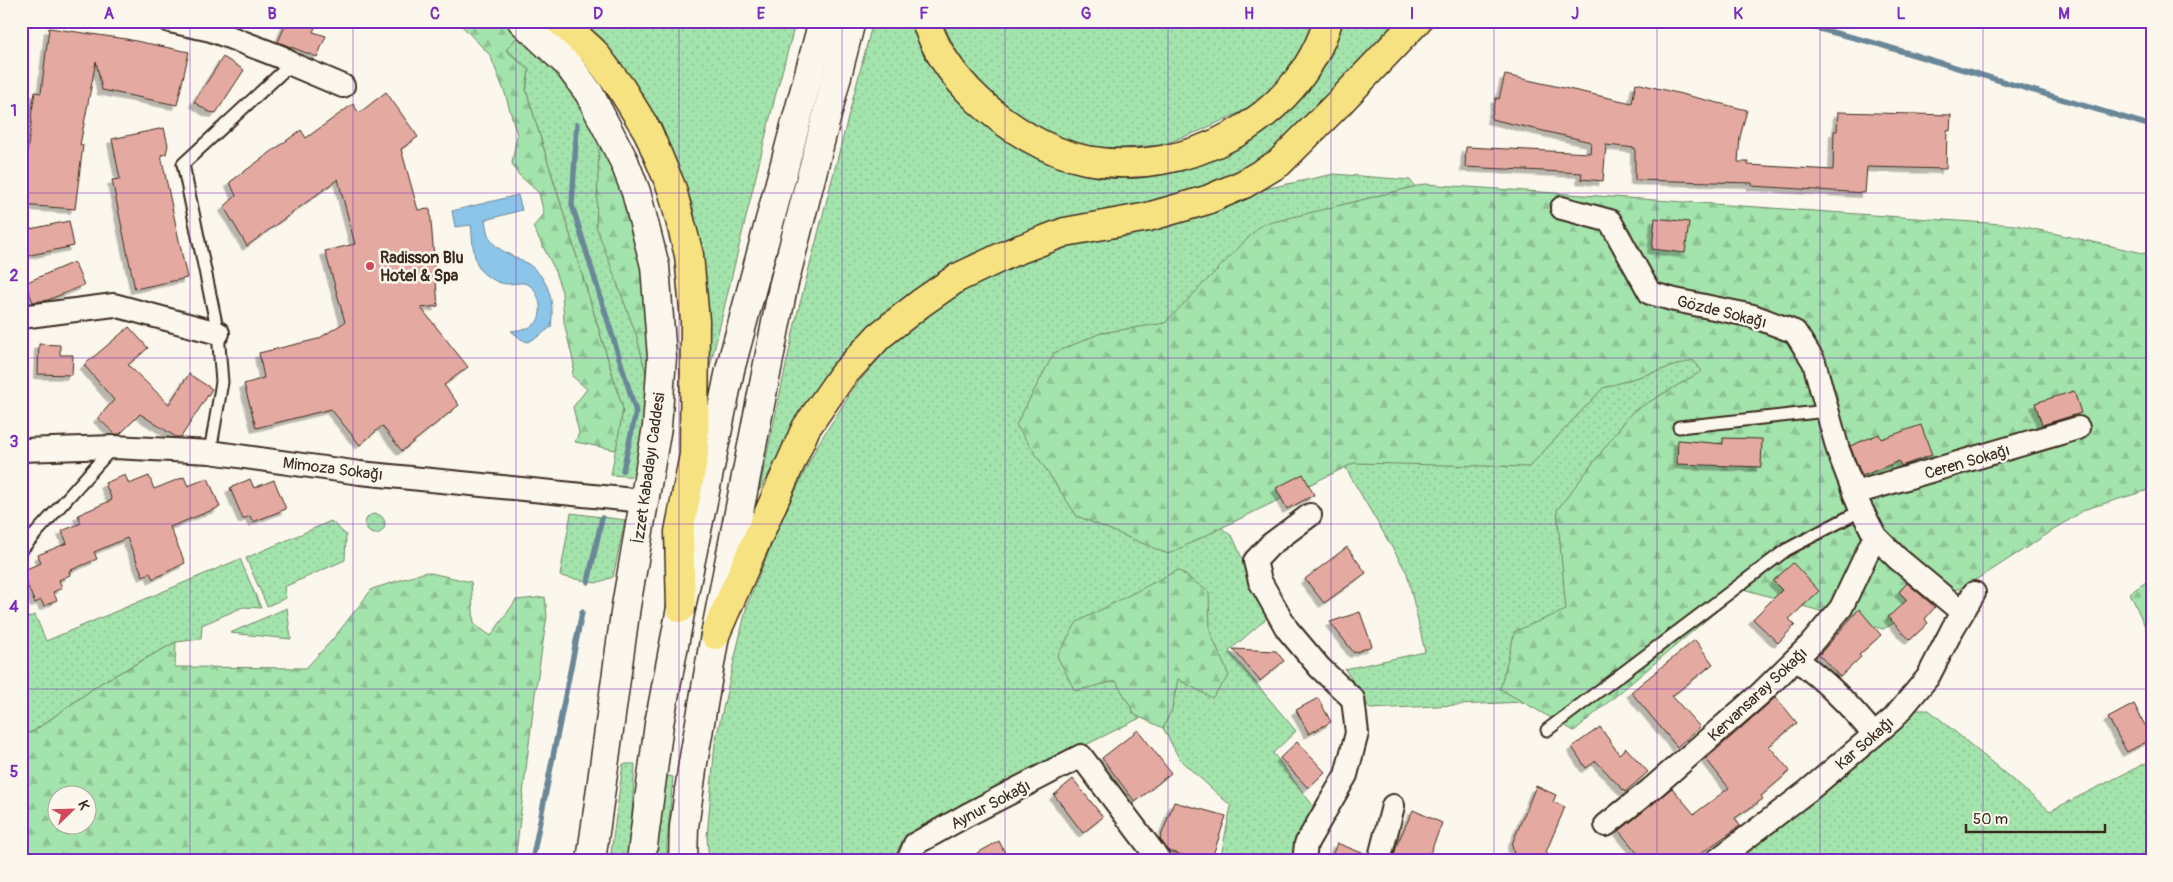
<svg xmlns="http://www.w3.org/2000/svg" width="2173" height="882" viewBox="0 0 2173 882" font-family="Pangolin,sans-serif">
<defs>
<pattern id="green-dots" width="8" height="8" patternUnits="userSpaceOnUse" patternTransform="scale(1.25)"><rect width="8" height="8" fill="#a3e3ac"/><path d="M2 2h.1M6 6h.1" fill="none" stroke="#8dc394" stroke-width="1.8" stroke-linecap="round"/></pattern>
<pattern id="forest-firs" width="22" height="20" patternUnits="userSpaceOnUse" patternTransform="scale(1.25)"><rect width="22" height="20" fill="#a3e3ac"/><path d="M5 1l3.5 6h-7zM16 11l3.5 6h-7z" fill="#8dc394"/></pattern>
<filter id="shadow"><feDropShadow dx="-4.5" dy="4.5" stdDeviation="0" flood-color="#0004"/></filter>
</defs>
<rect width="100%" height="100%" fill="#fbf7ec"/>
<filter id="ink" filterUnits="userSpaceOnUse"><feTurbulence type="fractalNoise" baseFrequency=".02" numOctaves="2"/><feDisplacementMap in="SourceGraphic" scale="10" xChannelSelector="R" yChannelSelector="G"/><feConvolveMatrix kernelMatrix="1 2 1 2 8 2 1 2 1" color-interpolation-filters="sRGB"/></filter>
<g filter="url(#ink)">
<g fill="url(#green-dots)" stroke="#6f8665">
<path d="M579,21H796L775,97L708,375L705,278L693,206L668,144Z"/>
<path d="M873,21H916L962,102L1119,171L1291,105L1328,61L1341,21H1400L1278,148L1245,169L1209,187L1031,230L970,255L921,286L870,326L827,371L759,491L796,319Z"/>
<path d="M942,21H1315L1296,60L1262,102L1202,130L1162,145L1108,149L1058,141L993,103L960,59Z"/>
<path d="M527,26L618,148L654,375L641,477L611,475L623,409L526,90L529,70L506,49Z"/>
<path d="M1334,174L1410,180L1444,226L1100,431L1233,537L1267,618L1229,651L1296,731L1273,753L1314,807L1297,836L1293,861H1220L1231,806L1180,760L1154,711L905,835L893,861H709L707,837L715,743L747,605L782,519L818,444L856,385L900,335L941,300L1041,253L1255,191Z"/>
<path d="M1697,333L1740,373L1597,575L1523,702L1370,709L1345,669L1425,652L1407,573L1342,462Z"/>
<path d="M571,513L625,520L613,577L596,583L560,576Z"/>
<circle cx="375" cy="524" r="10"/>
<path d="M331,521L346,535L345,560L284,587L286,598L267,606L246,558Z"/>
<path d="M240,559L261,608L243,607L202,625L201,639L176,642L101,683L34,731L21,736V620L35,615L46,641Z"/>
<path d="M287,608L291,639L230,633Z"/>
<path d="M1916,710H1929L2050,811L2152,760V861H1730L1877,746Z"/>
<path d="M623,764H635L629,861H610Z"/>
<path d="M665,775L673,777L667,842V861H655Z"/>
</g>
<g fill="url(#forest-firs)" stroke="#6f8665" fill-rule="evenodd">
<path d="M457,21H522L527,26L506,50L529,70L526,90L623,409L616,450L575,442L579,433L573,407L587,389L572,376L574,365L564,322L562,292L553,266L533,227L544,214L539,193L517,173L512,163L517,135L505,93L490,55Z"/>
<path d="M617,143L642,224L654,375L648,382L637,337L596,226L599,149Z"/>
<path d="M1425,184L2016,225L2152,255V489L2086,509L1984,575L1883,629L1743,589L1574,731L1500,689L1515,631L1566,610L1557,510L1632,412L1702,371L1693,360L1603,388L1529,467L1354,463L1168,554L1077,516L1016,425L1054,353L1101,333L1165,323L1261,225Z"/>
<path d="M1178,570L1209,592L1210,632L1229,676L1212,698L1178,679L1172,709L1163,728L1135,715L1116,681L1075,691L1057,656L1077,622Z"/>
<path d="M426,572L471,582L474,624L491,636L516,600L545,597L547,616L535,694L515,861H21V736L34,731L101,683L176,642L175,667L306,668L333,639L372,589ZM88,794V824H58V794Z"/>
<path d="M2152,578V642L2130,593Z"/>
</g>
<path fill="#8bc5ea" stroke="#6b8798" d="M518,195L522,210L485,220C486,226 487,234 490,239C499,252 512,255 525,262C549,276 555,302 551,327L536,338L527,342L521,339L511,331C519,330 530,329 536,323C544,313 540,292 529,285C522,281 515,284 507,284C499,284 485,276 480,270C472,257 473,239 471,225L455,227L452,211Z"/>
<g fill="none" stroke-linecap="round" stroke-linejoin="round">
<g stroke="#6b8798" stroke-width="5.5">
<path d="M1788,21L1871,42L2152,126"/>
<path d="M577,124L572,205L636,412L623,470"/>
<path d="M588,582L602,518"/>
<path d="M532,861L582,612"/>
</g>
</g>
<g fill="#e4aaa1" stroke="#3b2a1e" filter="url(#shadow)">
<path d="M287,21H318L313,32L326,36L317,57L278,42Z"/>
<path d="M49,28L126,39L189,52L177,105L102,90L96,61L80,145H83L75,209L21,205L24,173L32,117H31L35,92L41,93Z"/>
<path d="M223,57L244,70L216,113L209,112L194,102Z"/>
<path d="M1505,75L1632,103L1636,83L1747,110L1740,137L1738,162H1748V165L1833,170L1834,131H1837L1838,112L1951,115L1950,131L1947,130L1946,169L1867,167L1865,193L1752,186V183L1635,180V148L1606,145L1603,181L1581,179L1582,173L1465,167L1466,147L1590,153L1591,142L1491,119L1496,98L1499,99Z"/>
<path d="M386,92L418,137L401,149L418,210L430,209L438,306L421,308L468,367L444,385L459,405L402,451L382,426L360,445L331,409L256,428L244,384L264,378L259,353L318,339L345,322L325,251L355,244L338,179L247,246L224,207L236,196L230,182L301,130L306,138L353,104L359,113Z"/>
<path d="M164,128L168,145L166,154L161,155L187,278L135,289L112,180L120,179L112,139Z"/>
<path d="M1655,218L1689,222L1685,253L1652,249Z"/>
<path d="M69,221L74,246L21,257V231Z"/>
<path d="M74,262L84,285L48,300L33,302L25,283Z"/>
<path d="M129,327L148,348L128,365L169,404L189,374L212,389L181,437H176L140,414L120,434H115L98,418L114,400L84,365Z"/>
<path d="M39,344L60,345V355H73L72,375L38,374Z"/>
<path d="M2074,391L2081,413L2042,425L2035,403Z"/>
<path d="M1921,425L1932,455L1901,466L1899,461L1862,476L1850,446L1879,434L1881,439Z"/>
<path d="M1723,438L1762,439L1761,467L1677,464L1678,440L1723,444Z"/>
<path d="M1303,474L1314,495L1287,509L1276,488Z"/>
<path d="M125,475L129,484L149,476L154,489L184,477L188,486L208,478L220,507L170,527L185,563L153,579L150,573L143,576L127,538L94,552L97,559L69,571L70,575L59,580L62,588L53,592L57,600L44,606L41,600L35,603L21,571L41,563L38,555L67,543L62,531L81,523L78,515L112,500L105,483Z"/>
<path d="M250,479L254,488L274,480L286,509L253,522L250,516L243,519L230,488Z"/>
<path d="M1347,547L1366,573L1324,603L1305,579Z"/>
<path d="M1793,563L1819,591L1789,619L1795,625L1778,643L1753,619L1782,590L1773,581Z"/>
<path d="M1907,583L1935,607L1925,619L1928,623L1910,640L1888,617L1907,600L1899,592Z"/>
<path d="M1859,609L1881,635L1859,655L1861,657L1840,677L1819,655Z"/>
<path d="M1360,612L1372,646L1354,653L1330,622Z"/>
<path d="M1695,640L1713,664L1672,696L1700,727L1677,747L1631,692Z"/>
<path d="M1233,649L1276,651L1284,661L1260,681Z"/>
<path d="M1776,697L1797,723L1769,746L1790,771L1761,796L1763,799L1735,818L1740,826L1690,861H1644L1619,831L1672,788L1694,814L1729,788L1706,759Z"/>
<path d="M1318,698L1331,722L1309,734L1296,710Z"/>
<path d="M2134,704L2152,739L2127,752L2108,718Z"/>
<path d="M1600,727L1619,754L1626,748L1648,772L1625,792L1596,761L1586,768L1572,747Z"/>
<path d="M1138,730L1171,773L1135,802L1102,758Z"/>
<path d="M1297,742L1325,772L1308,788L1280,758Z"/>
<path d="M1073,779L1103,817L1083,833L1054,795Z"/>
<path d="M1536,786L1556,795L1553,802L1565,807L1546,852L1553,861H1515L1512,844Z"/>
<path d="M1174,802L1226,816L1211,861H1202L1169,851L1160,839Z"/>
<path d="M1413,810L1442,823L1427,861H1393L1397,844Z"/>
<path d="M999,841L1009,861H963Z"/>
<path d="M1337,843L1367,855L1366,861H1330Z"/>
</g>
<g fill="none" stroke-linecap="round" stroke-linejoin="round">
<g stroke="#3b2a1e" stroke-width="15">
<g id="lane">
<path d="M1679,427L1827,411"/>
<path d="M210,452L222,382L218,333L183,164L291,64"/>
<path d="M21,550L113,447"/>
<path d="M1547,730L1786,550L1862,510"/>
</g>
</g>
<g stroke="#3b2a1e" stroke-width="26">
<g id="street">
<path d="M170,21L211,30L281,57L291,64L343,86"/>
<path d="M1562,208L1610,221L1650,293L1675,300L1753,316L1795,332L1814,362L1838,450L1859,505L1875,536L1897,558L1962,612"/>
<path d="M21,317L114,305L218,333"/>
<path d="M21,450L114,447L210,452L360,473L644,501"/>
<path d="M1855,493L2078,428"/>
<path d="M1796,659C1827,682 1850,705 1874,735"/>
<path d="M1606,825L1650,790L1760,694L1810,645L1841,608L1875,536"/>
<path d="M908,861L915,844L967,815L1081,756L1160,861"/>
<path d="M1304,861L1306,844L1346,775L1357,733L1353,699L1320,668L1287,629L1260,581L1255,561L1270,545L1310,515"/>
<path d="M1379,861L1393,806"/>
<path d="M1716,861L1809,790L1893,719L1928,677L1953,628L1974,593"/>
</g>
</g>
<g stroke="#3b2a1e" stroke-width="31">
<g id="secondary">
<path d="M522,21L567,63L589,93L624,161L636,192L655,266L662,357L657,427L626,606L591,861"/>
<path d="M641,861L659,724L681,608L730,370L823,21"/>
<path d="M683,861L684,827L693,763L715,635L783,287L851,21"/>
</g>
</g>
<g stroke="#3b2a1e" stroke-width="31">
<g id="highway">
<path d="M560,21L593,51L621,88L648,132L672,189L689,255L695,321L694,455L679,532L681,608"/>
<path d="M926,21C935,51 956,79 978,100C1007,127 1046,152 1086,160C1186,178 1298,121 1328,21"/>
<path d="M715,635L806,428L842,376L879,336L921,303L957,278L1010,253L1065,232L1148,217L1207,200L1244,184L1279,163L1339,103L1417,21"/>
</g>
</g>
<use href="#lane" stroke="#fbf7ec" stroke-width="11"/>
<use href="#street" stroke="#fbf7ec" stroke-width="22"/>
<use href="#secondary" stroke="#fbf7ec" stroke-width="28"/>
<use href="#highway" stroke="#f7e281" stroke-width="28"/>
</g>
</g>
<path fill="none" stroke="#7b2cbf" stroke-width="1" stroke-opacity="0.55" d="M190,21V861M353,21V861M516,21V861M679,21V861M842,21V861M1005,21V861M1168,21V861M1331,21V861M1494,21V861M1657,21V861M1820,21V861M1983,21V861M21,193H2152M21,358H2152M21,524H2152M21,689H2152"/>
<circle fill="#d1495b" stroke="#fbf7ec" stroke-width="2" cx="370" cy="266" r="5"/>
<g text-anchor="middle" stroke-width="5" stroke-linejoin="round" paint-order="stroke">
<g font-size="16" font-weight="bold" fill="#3b2a1e" stroke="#fbf7ec" text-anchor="start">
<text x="380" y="263">Radisson Blu<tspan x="380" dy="18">Hotel &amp; Spa</tspan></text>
</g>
<g font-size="16" fill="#3b2a1e" stroke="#fbf7ec">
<text transform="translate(1722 311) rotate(14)" y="6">Gözde Sokağı</text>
<text transform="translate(1967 461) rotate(-16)" y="6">Ceren Sokağı</text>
<text transform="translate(333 468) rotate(7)" y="6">Mimoza Sokağı</text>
<text transform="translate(648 468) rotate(-82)" y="6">İzzet Kabadayı Caddesi</text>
<text transform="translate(1757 694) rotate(-43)" y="6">Kervansaray Sokağı</text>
<text transform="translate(1864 743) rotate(-41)" y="6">Kar Sokağı</text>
<text transform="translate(990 804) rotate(-28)" y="6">Aynur Sokağı</text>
</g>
</g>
<rect width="2173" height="882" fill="none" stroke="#fbf7ec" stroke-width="55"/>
<g transform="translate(72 810) rotate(67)"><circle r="24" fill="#fbf7ec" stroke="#aea59a"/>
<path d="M0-4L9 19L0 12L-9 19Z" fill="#d1495b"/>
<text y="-8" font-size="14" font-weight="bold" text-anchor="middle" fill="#3b2a1e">K</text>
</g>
<path d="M1966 824v8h139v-8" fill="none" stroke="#3b2a1e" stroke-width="2.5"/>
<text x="1973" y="824" font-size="15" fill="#3b2a1e" stroke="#fbf7ec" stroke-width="4" paint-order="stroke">50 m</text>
<rect x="28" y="28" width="2118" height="826" fill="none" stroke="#7b2cbf" stroke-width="2"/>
<g font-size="16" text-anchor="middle" font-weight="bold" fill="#7b2cbf">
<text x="109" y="19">A</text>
<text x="272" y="19">B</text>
<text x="435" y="19">C</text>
<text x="598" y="19">D</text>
<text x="761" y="19">E</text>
<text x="924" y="19">F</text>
<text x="1086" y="19">G</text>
<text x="1249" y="19">H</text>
<text x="1412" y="19">I</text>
<text x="1575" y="19">J</text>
<text x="1738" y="19">K</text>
<text x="1901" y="19">L</text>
<text x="2064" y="19">M</text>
<text x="14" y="116">1</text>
<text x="14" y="281">2</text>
<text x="14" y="447">3</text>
<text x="14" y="612">4</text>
<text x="14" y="777">5</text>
</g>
</svg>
